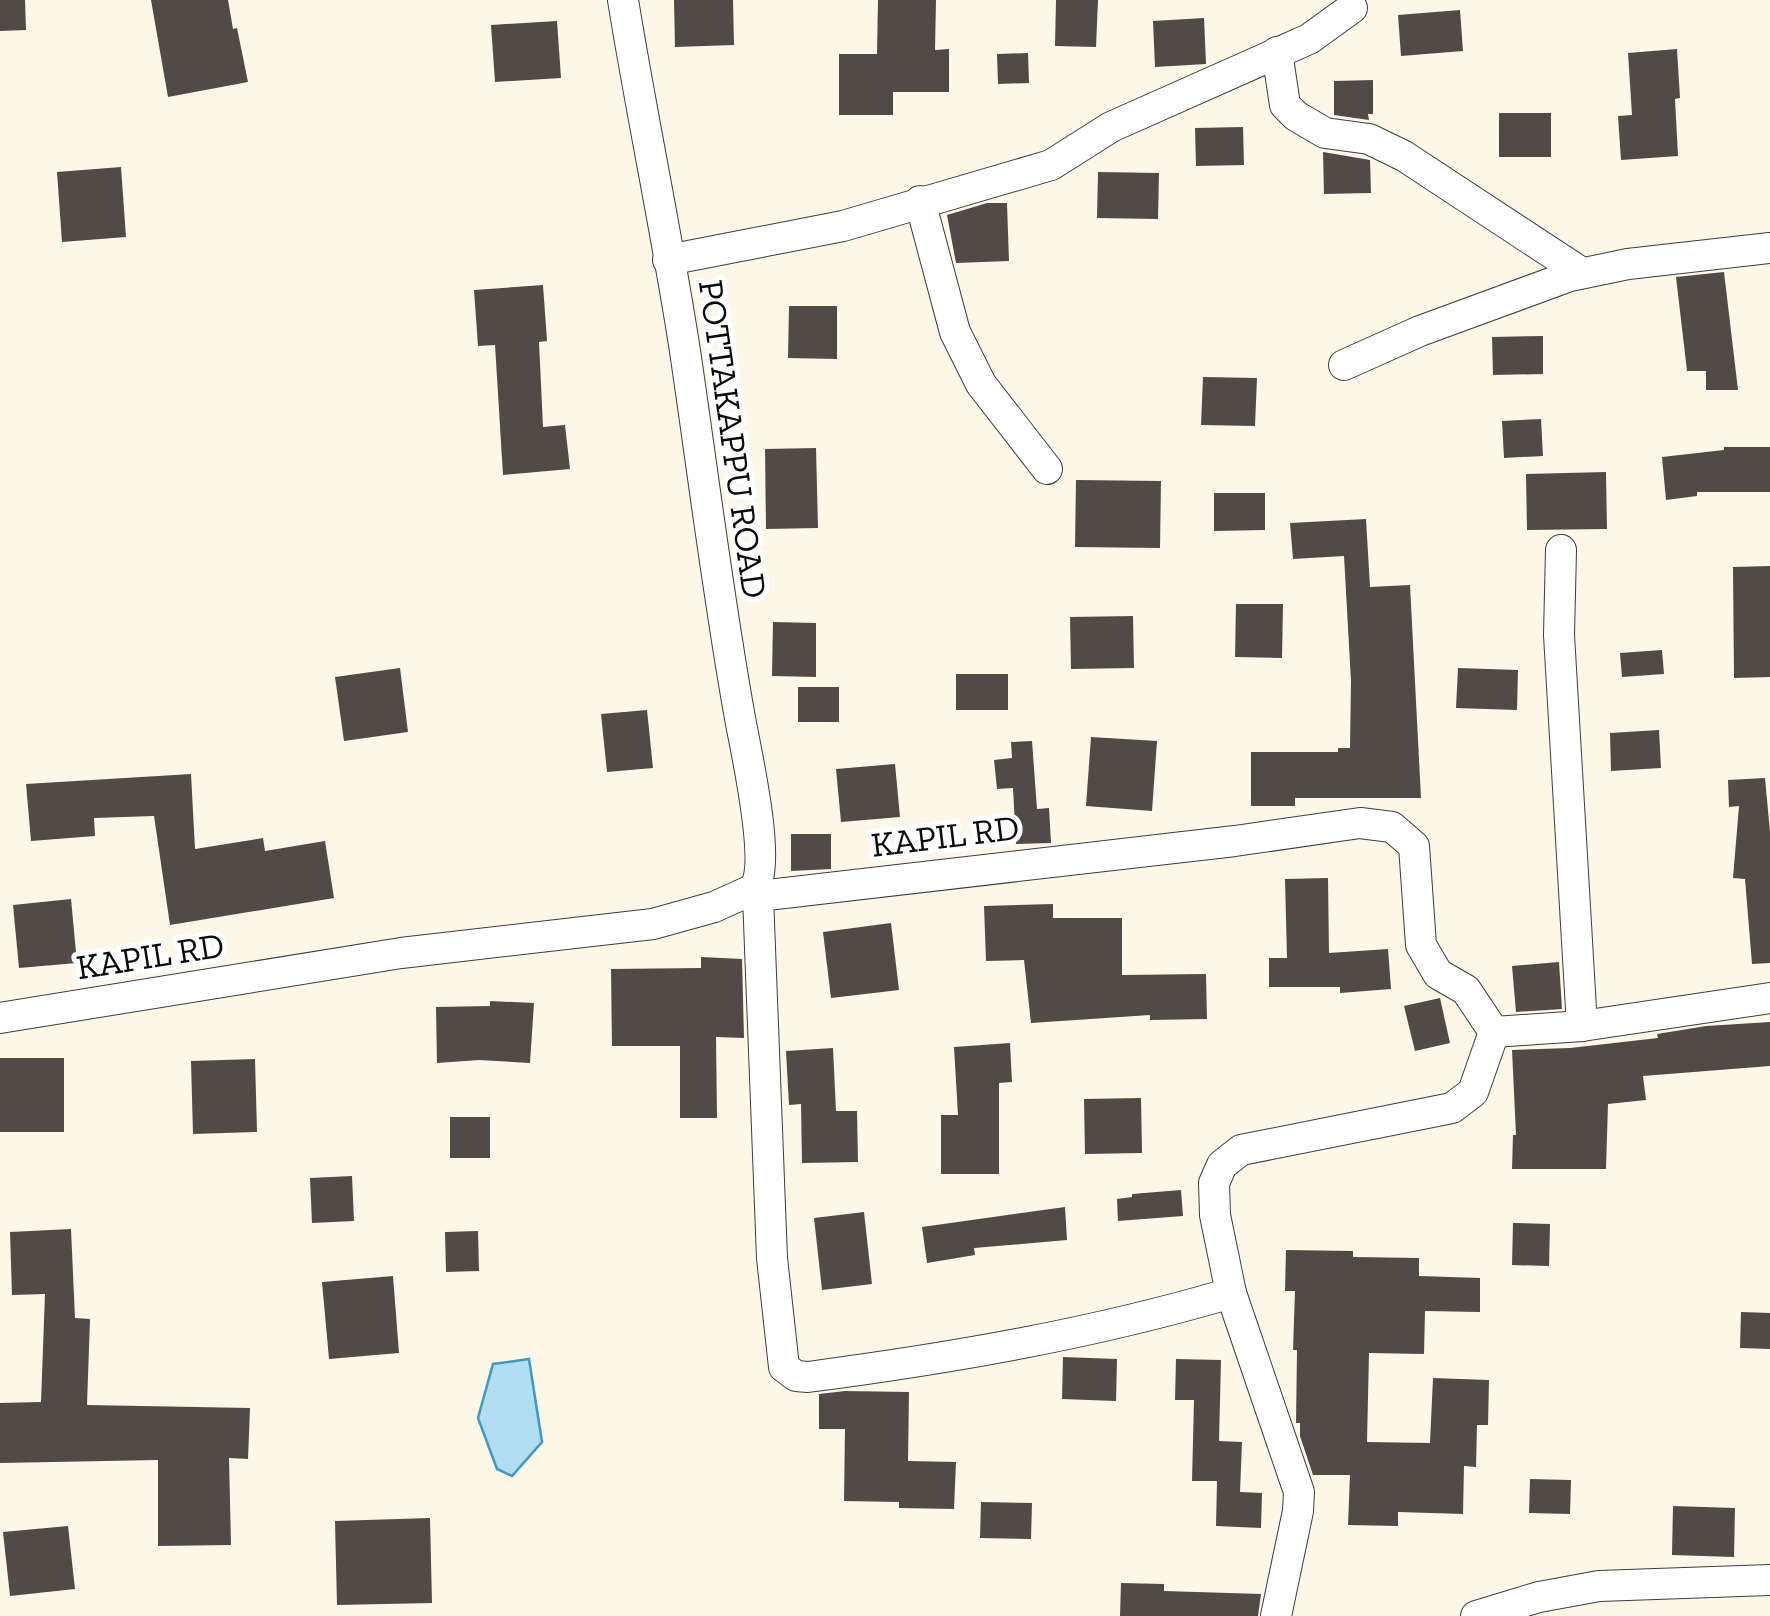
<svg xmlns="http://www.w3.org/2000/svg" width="1770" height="1616" viewBox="0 0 1770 1616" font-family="'Zilla Slab',serif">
<rect width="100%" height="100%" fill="#fdf7e8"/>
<path fill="#b1def0" stroke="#3f99c0" stroke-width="2.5" d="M529,1359L542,1442L512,1476L497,1469L478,1418L493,1364Z"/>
<g fill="#514a47">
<path d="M0,0H25L26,30L0,31Z"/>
<path d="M151,0H228L233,29L237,28L248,82L168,97Z"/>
<path d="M674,0H733L734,45L675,47Z"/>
<path d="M878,0H936L935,50L949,49V92H893V115H839V54H877Z"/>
<path d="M1056,0H1098L1096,47L1055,46Z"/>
<path d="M1460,10L1463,51L1401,56L1398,15Z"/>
<path d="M1204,18L1206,64L1155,67L1153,21Z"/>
<path d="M557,21L561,78L495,82L491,25Z"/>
<path d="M1677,49L1680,98L1675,99L1678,156L1621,160L1618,116L1632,115L1628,53Z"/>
<path d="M1028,53L1029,83L998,84L997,54Z"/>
<path d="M1373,80V114H1368L1369,120L1334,115V81Z"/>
<rect x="1499" y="113" width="52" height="44"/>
<path d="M1243,127L1244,165L1196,166L1195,128Z"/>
<path d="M1323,152L1370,160L1371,193L1324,194Z"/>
<path d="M121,167L126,237L62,242L57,172Z"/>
<path d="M1098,172L1159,173L1158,219L1097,218Z"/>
<path d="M987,203H1007L1009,261L956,263L947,215Z"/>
<path d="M1724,272L1738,390H1706V371H1687L1676,277Z"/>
<path d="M543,285L547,341L539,342L543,427L565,425L570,469L503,475L495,345L478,346L474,290Z"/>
<path d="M789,306H837V359L788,358Z"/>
<path d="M1543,336V374L1493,375L1492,337Z"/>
<path d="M1203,377L1257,378L1255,426L1201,425Z"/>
<path d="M1541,419L1543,456L1504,458L1502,421Z"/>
<path d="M1724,447H1770V492H1697V496L1666,500L1662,457L1724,450Z"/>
<path d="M816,448L818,528L766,529L765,449Z"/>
<path d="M1606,472L1607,529L1527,530L1526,474Z"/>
<path d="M1076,480L1161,481L1160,548L1075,547Z"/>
<path d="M1214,493H1265V530L1214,531Z"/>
<path d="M1366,519L1370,587L1410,585L1421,798H1295V806H1251V752H1338V748H1350L1351,681L1344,556L1293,559L1290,523Z"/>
<path d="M1770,566V677L1734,678L1733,567Z"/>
<path d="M1236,604H1283L1282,658L1235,657Z"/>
<path d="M1133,616L1134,668L1071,669L1070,617Z"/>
<path d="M773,622L816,623V677L772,676Z"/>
<path d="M1662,650L1664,674L1622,677L1620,653Z"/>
<path d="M400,668L408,732L344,741L335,677Z"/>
<path d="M1458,668L1518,670L1517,710L1456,708Z"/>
<rect x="956" y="674" width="52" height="36"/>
<rect x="798" y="687" width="41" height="35"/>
<path d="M647,710L653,768L607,772L601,714Z"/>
<path d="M1659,730L1661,768L1611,771L1610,733Z"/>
<path d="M1091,737L1157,741L1152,811L1086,806Z"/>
<path d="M1032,741L1037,809L1049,808L1051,843L1016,844L1013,788L997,789L994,760L1012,758L1011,742Z"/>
<path d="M895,764L900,817L841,822L836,769Z"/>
<path d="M191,774L195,849L263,838L265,851L325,841L334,898L170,925L154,816L94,818L95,836L31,841L26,784Z"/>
<path d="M1765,778L1770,832V963L1752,964L1745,879L1733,878L1739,806L1729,807L1728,780Z"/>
<path d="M791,834H831V869L791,871Z"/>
<path d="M1328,878L1329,953L1388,949L1391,989L1340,993V987H1269V958H1287L1285,879Z"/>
<path d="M71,899L77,963L19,968L13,905Z"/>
<path d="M1053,904V918H1122V975L1206,974L1207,1019L1150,1020V1015L1031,1023L1024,960L986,961L984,906Z"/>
<path d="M891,923L899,990L831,998L823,932Z"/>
<path d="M701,957L742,959L744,1038L716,1037L717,1118H680V1046H612L611,969L701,968Z"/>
<path d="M1559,962L1562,1009L1516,1012L1512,966Z"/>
<path d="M1440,998L1450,1043L1415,1051L1404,1006Z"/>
<path d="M490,1001L534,1003L530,1063L479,1060L437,1063L436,1007L490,1006Z"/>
<path d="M1770,1022V1066L1643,1076L1646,1100L1608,1104L1606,1169H1512L1513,1135H1516L1512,1050L1570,1048L1658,1038L1657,1034L1706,1026Z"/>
<path d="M1010,1043L1012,1082L999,1083V1174H941V1115H958L954,1047Z"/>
<path d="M833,1048L836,1111H857L858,1162L802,1163L801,1104L789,1105L786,1051Z"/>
<rect x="0" y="1058" width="64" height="74"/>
<path d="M255,1059L257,1132L193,1134L191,1061Z"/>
<path d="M1141,1098L1142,1153L1085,1154L1084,1099Z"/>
<rect x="450" y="1117" width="40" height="41"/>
<path d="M352,1176L354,1221L312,1223L310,1178Z"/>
<path d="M1181,1190L1183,1216L1118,1221L1117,1199L1132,1197V1194Z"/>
<path d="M1065,1207L1067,1240L974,1248L975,1255L927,1263L922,1227Z"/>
<path d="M864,1212L872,1284L822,1290L814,1218Z"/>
<path d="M1513,1223L1550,1224L1549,1266L1512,1265Z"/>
<path d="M71,1229L75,1318L90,1319L87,1405L250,1408L248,1459L229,1458L231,1545L158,1546V1460L0,1463V1403L41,1402L45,1294L12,1295L10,1232Z"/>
<path d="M478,1231L479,1271L446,1272L445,1232Z"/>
<path d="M1286,1250L1353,1251V1257L1419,1258V1276L1480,1278V1312L1425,1311L1424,1354L1369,1353L1367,1442L1430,1443L1433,1378L1489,1380L1488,1425H1477L1476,1467L1464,1466L1463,1514L1398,1512V1526L1348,1525L1350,1475H1313L1300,1436V1423H1296L1297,1350H1293L1295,1291H1285Z"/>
<path d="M393,1276L399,1353L329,1359L322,1282Z"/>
<path d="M1741,1312L1770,1313V1349L1740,1348Z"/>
<path d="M1063,1357L1117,1359L1116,1401L1062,1399Z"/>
<path d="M1176,1359L1221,1360L1219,1441L1242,1442L1240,1492L1262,1493L1261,1528L1216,1526L1217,1481H1192L1194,1400H1175Z"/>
<path d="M845,1391L909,1392L908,1461L956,1462L954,1509L899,1508V1502L844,1501L845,1429H819V1394Z"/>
<path d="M1530,1479L1571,1480L1570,1514L1529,1513Z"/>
<path d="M981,1502L1032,1503L1031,1539L980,1538Z"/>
<path d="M1673,1506L1735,1508L1734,1557L1672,1555Z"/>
<path d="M430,1518L432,1603L337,1605L335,1521Z"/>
<path d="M68,1526L75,1589L10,1596L3,1532Z"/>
<path d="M1121,1583L1164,1584V1591L1261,1594L1258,1616H1120Z"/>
</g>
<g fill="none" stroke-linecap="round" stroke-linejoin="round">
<g stroke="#3d3d3d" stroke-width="32">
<g id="minor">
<path d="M623,0C642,117 667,234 685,351C703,473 718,596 740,718C746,752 772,863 754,889"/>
<path d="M1277,52L1285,105L1296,116L1325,133L1369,139L1404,156L1582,273"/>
<path d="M920,201L955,332L981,384L1047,469"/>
<path d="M668,260L843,226L1051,165L1111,127L1309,39L1352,8"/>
<path d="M1344,365L1420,331L1570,276L1628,264L1770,248"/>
<path d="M1561,550L1559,635L1582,1026"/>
<path d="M758,896L772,1258L784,1367L796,1376L808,1377C952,1358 1092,1334 1231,1293"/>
<path d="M0,1018L401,953L653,924L714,907L754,889L758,896L1235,841L1360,823L1392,827L1414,846L1421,945L1438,974L1466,990L1494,1032L1582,1026L1770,998"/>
<path d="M1276,1616L1298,1511L1299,1492L1231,1293L1215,1215L1214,1183L1222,1165L1241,1150L1452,1108L1473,1092L1494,1032"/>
<path d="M1476,1616L1539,1597L1599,1586L1770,1580"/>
</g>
</g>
<use href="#minor" stroke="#fff" stroke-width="30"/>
</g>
<g text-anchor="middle" stroke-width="10" stroke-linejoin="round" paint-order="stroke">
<g font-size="35" fill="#0a0a0a" stroke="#fff">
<text transform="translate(733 439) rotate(82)" y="12">POTTAKAPPU ROAD</text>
<text transform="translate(945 836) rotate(-7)" y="12">KAPIL RD</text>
<text transform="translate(150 956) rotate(-9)" y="12">KAPIL RD</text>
</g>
</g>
</svg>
